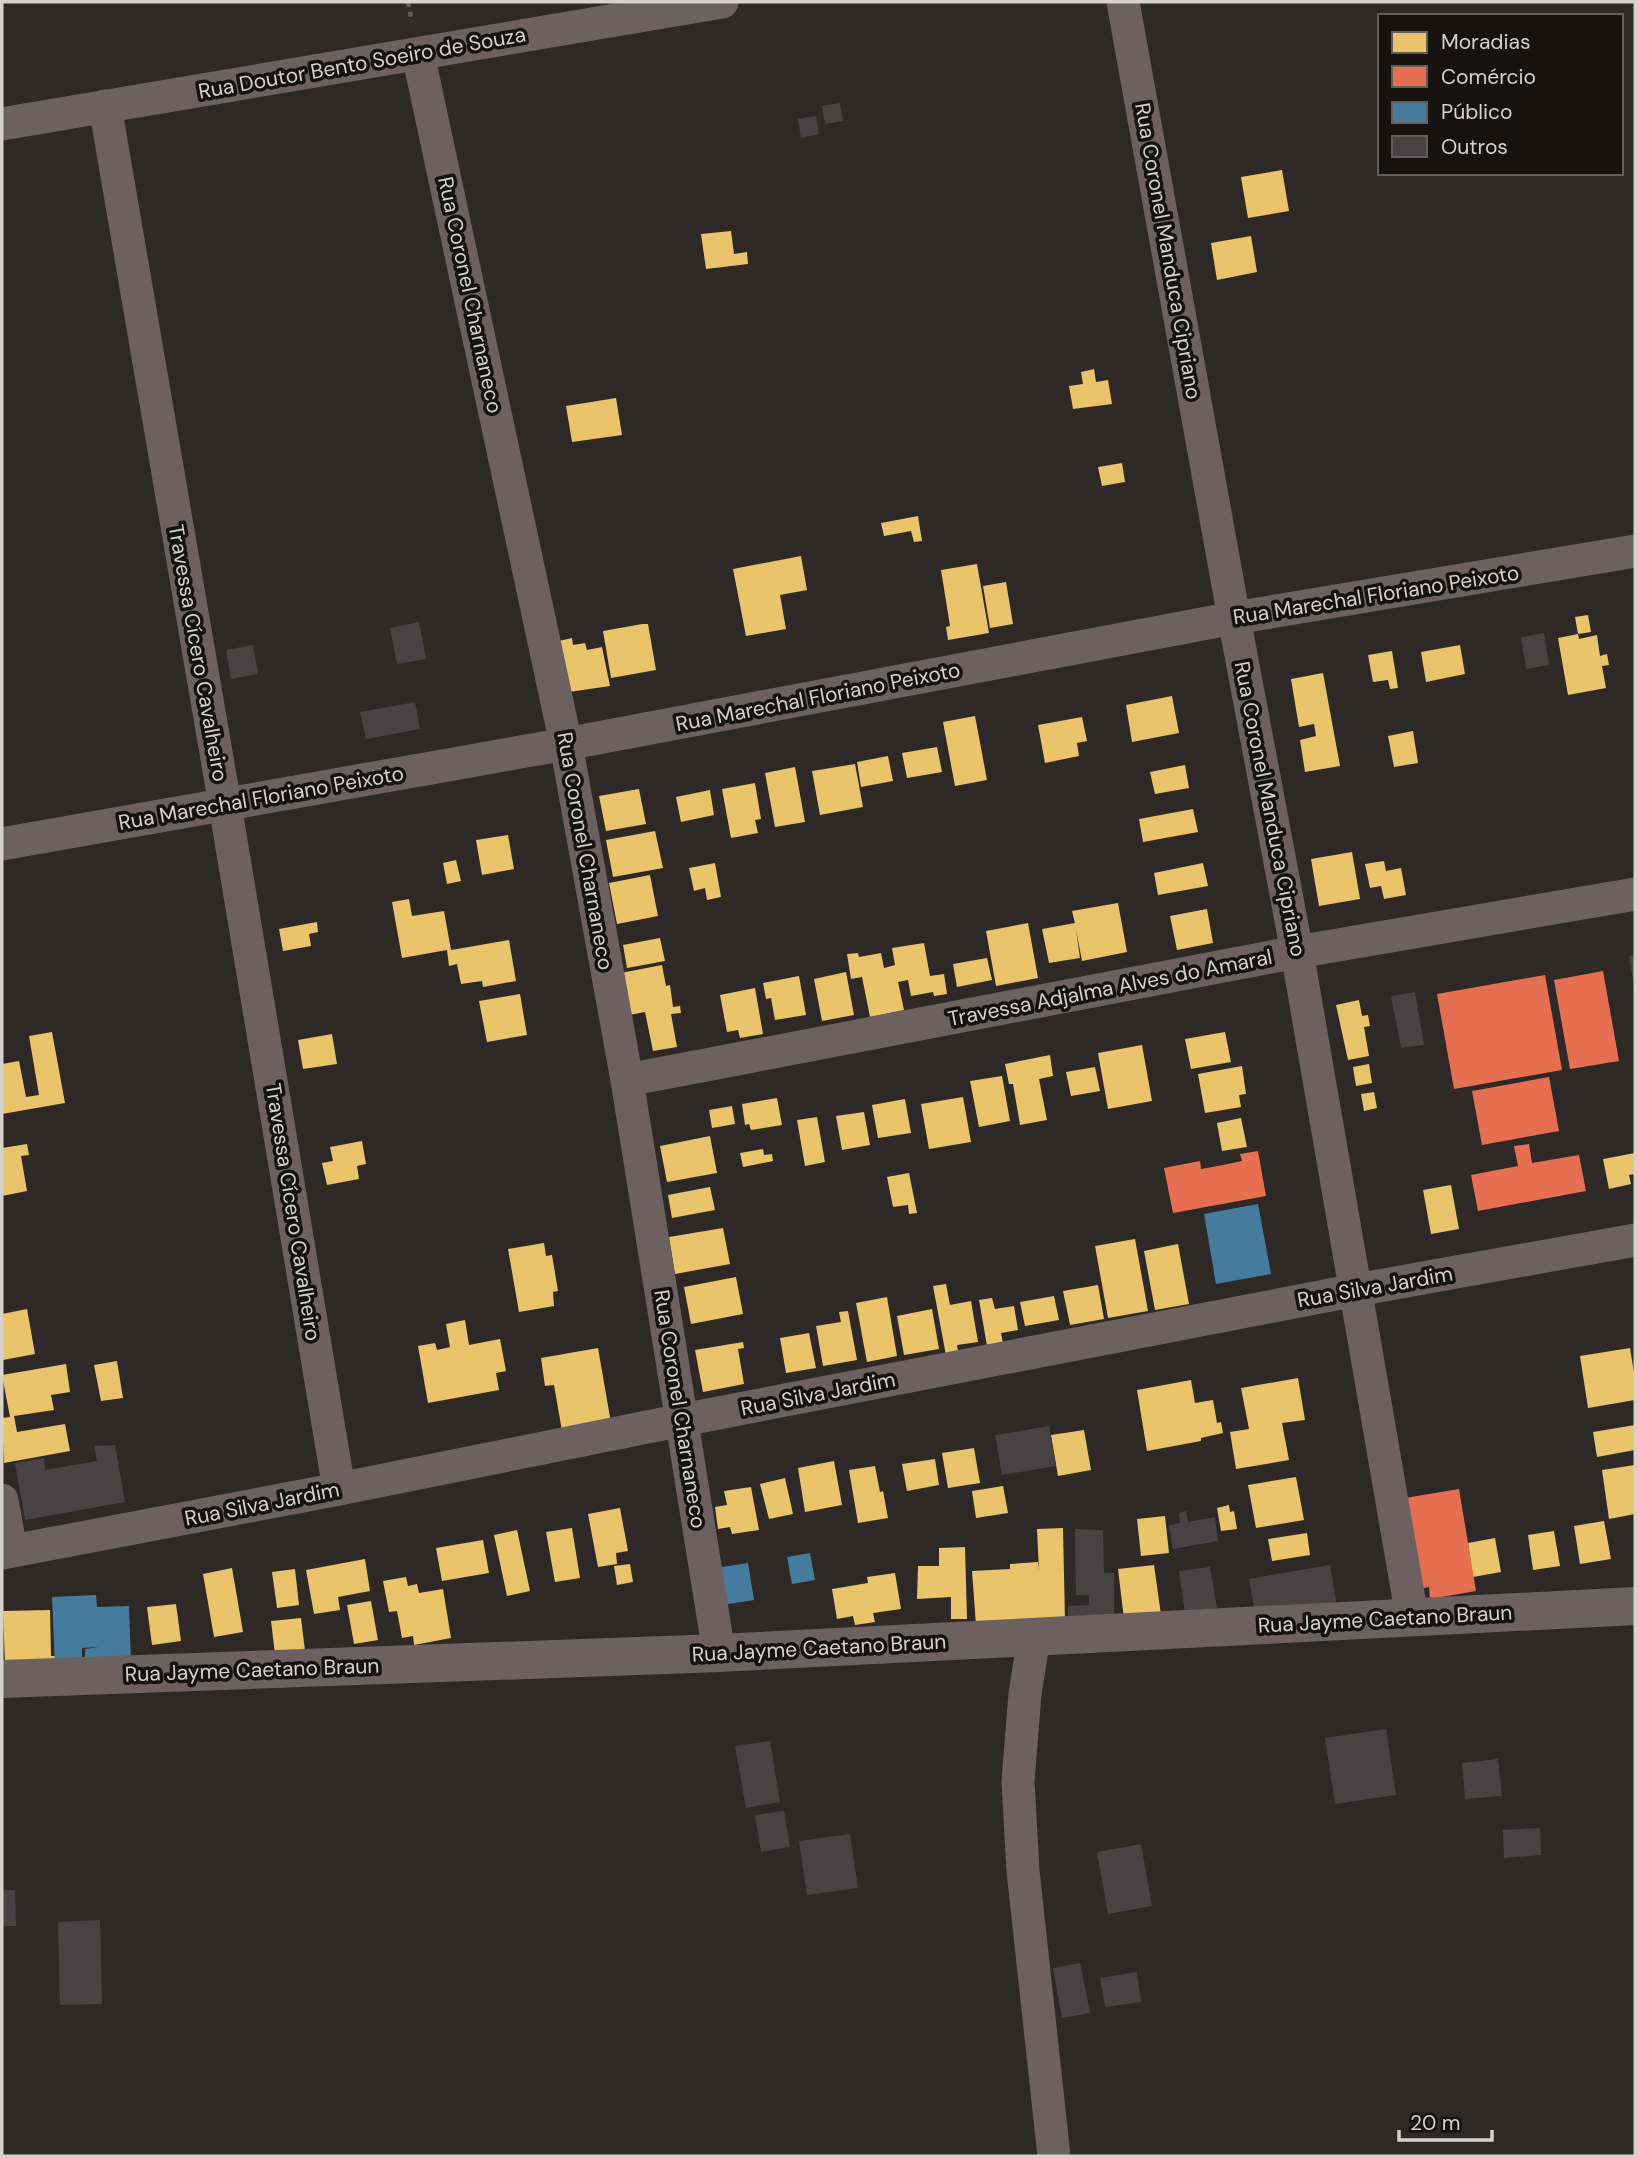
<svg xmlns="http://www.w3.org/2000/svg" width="1637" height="2158" viewBox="0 0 1637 2158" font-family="'DM Sans',sans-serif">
<rect width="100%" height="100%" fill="#2e2926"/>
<g fill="#e9c46a">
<path d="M1282,170L1289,211L1248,218L1241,177Z"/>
<path d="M731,231L734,254L747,252L748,264L706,269L701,234Z"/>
<path d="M1251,236L1257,272L1217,280L1211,243Z"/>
<path d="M1094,369L1096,382L1108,380L1112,404L1073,409L1069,386L1083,384L1081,372Z"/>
<path d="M616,398L622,435L572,442L566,406Z"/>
<path d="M1122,463L1125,482L1102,486L1098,467Z"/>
<path d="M918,516L922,541L914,542L911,531L884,536L881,523Z"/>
<path d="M801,556L807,590L780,595L786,629L746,636L733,569Z"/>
<path d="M977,564L989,633L948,640L946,627L950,626L941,570Z"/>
<path d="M1006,582L1013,624L990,628L983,586Z"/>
<path d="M1588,615L1591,632L1578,634L1575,617Z"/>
<path d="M642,624H648L656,670L611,678L603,631Z"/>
<path d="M1578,634L1579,639L1597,635L1600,656L1607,654L1609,665L1602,666L1606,688L1568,695L1558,638Z"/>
<path d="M572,638L573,645L585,643L587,650L602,647L610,686L569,692L559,641Z"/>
<path d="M1460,645L1465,674L1426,682L1421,652Z"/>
<path d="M1392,651L1398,688L1390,689L1388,680L1373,682L1368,655Z"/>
<path d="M1323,673L1340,766L1305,772L1300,740L1316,736L1314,724L1299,727L1291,679Z"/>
<path d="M1172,696L1179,733L1132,742L1126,705Z"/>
<path d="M975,716L987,780L955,786L943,722Z"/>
<path d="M1082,717L1087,741L1077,743L1079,756L1045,763L1038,725Z"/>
<path d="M1413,731L1418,763L1394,767L1388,736Z"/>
<path d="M937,747L942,772L907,778L902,753Z"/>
<path d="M888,756L893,781L861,787L857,762Z"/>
<path d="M855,764L863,807L820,815L812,771Z"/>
<path d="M1185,765L1189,788L1155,794L1150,772Z"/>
<path d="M795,767L805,822L775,827L765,773Z"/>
<path d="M755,783L761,819L755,820L758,833L731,838L722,789Z"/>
<path d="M639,789L646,824L606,831L599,796Z"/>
<path d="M710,790L714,815L681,822L676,797Z"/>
<path d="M1193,809L1198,832L1143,842L1139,819Z"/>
<path d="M655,831L663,868L613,877L606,840Z"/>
<path d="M508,835L514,869L482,875L476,840Z"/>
<path d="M1352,852L1360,899L1319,906L1311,859Z"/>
<path d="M456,860L461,881L447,884L443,863Z"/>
<path d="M1384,861L1386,871L1401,868L1406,895L1384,899L1381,886L1370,888L1365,864Z"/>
<path d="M715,863L721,897L707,900L705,888L694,891L689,868Z"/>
<path d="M1203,863L1208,886L1158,895L1154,873Z"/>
<path d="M650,875L658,916L617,924L609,883Z"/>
<path d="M409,899L412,916L444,911L451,950L509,940L516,981L483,987L482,981L461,984L457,964L449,966L447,950L402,958L392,902Z"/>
<path d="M1118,903L1127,952L1082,961L1076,930L1080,958L1049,963L1042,929L1075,923L1072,911Z"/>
<path d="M1207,909L1213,943L1177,950L1170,916Z"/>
<path d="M317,922L318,932L309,934L311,946L283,951L279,929Z"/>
<path d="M1028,923L1038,978L996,986L986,931Z"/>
<path d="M660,938L665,961L627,968L623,945Z"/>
<path d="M924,943L930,976L944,974L947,994L934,996L933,992L911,996L908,980L898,982L904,1010L870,1017L862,977L851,979L847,954L858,953L859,957L881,953L884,968L895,965L892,948Z"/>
<path d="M987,958L992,980L957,987L953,964Z"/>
<path d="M662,965L666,986L670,985L673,1007L680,1006L681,1013L671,1014L677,1047L653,1051L645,1012L629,1015L621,973Z"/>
<path d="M846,972L854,1015L822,1021L814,979Z"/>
<path d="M799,976L806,1015L775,1020L771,998L766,999L763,983Z"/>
<path d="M755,988L763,1034L740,1038L738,1030L727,1032L720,995Z"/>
<path d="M520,994L527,1035L487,1042L479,1001Z"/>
<path d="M1359,1000L1362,1016L1368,1015L1370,1026L1364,1027L1369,1056L1348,1060L1336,1005Z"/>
<path d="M52,1032L65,1103L2,1114V1064L19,1061L26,1097L39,1095L29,1036Z"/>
<path d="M1225,1032L1231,1062L1191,1069L1185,1039Z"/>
<path d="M332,1034L337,1064L303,1069L298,1040Z"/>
<path d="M1142,1045L1152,1101L1108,1109L1098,1053Z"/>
<path d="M1050,1055L1053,1076L1039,1079L1047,1120L1020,1125L1013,1084H1009L1005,1064Z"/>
<path d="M1369,1064L1372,1083L1356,1086L1353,1067Z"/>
<path d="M1242,1066L1246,1094L1239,1095L1241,1107L1205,1113L1198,1074Z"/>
<path d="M1095,1067L1100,1091L1071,1096L1066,1072Z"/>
<path d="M1002,1076L1010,1121L979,1127L970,1081Z"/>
<path d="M1374,1092L1377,1108L1364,1111L1361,1094Z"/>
<path d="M963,1097L971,1142L929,1149L921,1104Z"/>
<path d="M777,1098L782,1125L751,1130L749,1124L745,1125L742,1104Z"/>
<path d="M905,1099L911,1133L878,1138L872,1105Z"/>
<path d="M732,1106L735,1124L712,1128L709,1110Z"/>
<path d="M864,1112L870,1145L842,1150L836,1116Z"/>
<path d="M817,1117L825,1162L805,1166L797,1120Z"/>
<path d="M1241,1118L1247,1147L1222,1151L1217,1123Z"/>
<path d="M710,1136L717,1173L667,1182L660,1146Z"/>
<path d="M362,1141L366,1164L357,1166L359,1179L327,1185L322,1163L333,1161L330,1147Z"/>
<path d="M27,1144L29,1155L21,1156L27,1191L2,1196V1148Z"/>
<path d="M763,1149L764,1155L772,1154L773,1161L743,1167L740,1153Z"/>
<path d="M1635,1153V1174L1629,1175L1631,1184L1609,1189L1603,1159Z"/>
<path d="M909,1173L917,1213L909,1214L908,1205L893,1207L887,1177Z"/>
<path d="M1451,1185L1459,1229L1431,1234L1423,1190Z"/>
<path d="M710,1187L715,1210L672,1218L668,1195Z"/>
<path d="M723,1228L730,1264L675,1274L669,1237Z"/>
<path d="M1135,1239L1148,1311L1108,1318L1095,1246Z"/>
<path d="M544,1243L546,1256L552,1255L558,1291L553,1292L554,1306L519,1312L508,1249Z"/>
<path d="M1178,1244L1189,1304L1155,1310L1144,1251Z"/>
<path d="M736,1277L743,1314L691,1324L684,1287Z"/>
<path d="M946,1284L950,1305L971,1301L978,1342L957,1345L960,1364L948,1366L933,1286Z"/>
<path d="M1098,1285L1104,1319L1070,1325L1063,1291Z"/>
<path d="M1054,1296L1059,1320L1025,1326L1020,1302Z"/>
<path d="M887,1297L897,1356L867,1362L856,1303Z"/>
<path d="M992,1298L995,1309L1014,1306L1018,1330L1001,1333L1005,1354L989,1357L979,1300Z"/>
<path d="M27,1309L35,1354L3,1360L2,1314Z"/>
<path d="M932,1309L939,1349L904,1355L897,1316Z"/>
<path d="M848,1311L857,1360L823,1366L816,1326L841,1322L839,1312Z"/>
<path d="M465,1320L469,1345L500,1339L506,1371L496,1373L499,1390L428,1403L418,1346L435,1343L437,1350L450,1347L446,1324Z"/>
<path d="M809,1333L816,1368L786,1373L780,1338Z"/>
<path d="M743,1342L744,1348L738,1349L744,1384L703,1392L695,1350Z"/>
<path d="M598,1348L611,1423L562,1431L554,1385L545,1386L541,1358Z"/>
<path d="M1630,1348L1635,1379V1400L1588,1408L1580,1356Z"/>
<path d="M117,1361L123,1398L101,1401L94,1365Z"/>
<path d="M66,1364L70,1392L51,1395L54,1410L14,1416L17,1432L65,1424L70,1451L4,1463L2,1418L10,1417L2,1375Z"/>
<path d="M1298,1378L1305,1420L1282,1423L1289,1460L1236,1469L1230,1432L1249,1429L1241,1388Z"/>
<path d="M1191,1380L1195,1403L1213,1400L1217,1423L1221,1422L1223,1433L1201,1438V1441L1147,1451L1137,1390Z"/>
<path d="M1635,1425V1450L1597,1457L1593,1432Z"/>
<path d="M1084,1430L1091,1470L1058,1476L1051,1435Z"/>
<path d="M974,1448L980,1483L948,1488L942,1453Z"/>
<path d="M935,1459L939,1485L907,1491L902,1464Z"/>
<path d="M834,1461L842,1505L805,1512L798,1468Z"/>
<path d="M1635,1465V1514L1609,1519L1602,1470Z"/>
<path d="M875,1466L880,1492L883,1491L888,1518L858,1523L849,1470Z"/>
<path d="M1296,1477L1304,1520L1256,1528L1248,1485Z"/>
<path d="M785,1478L793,1514L769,1519L760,1484Z"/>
<path d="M1003,1486L1008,1513L976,1518L972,1491Z"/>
<path d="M751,1487L759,1530L732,1534L730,1527L718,1529L715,1507L727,1505L724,1491Z"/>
<path d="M1229,1505L1230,1512L1234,1511L1237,1529L1221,1531L1217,1508Z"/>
<path d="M620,1508L628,1551L616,1553L617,1564L598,1567L588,1514Z"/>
<path d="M1165,1516L1169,1553L1141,1556L1137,1519Z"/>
<path d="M1604,1521L1611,1559L1580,1564L1574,1526Z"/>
<path d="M572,1528L580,1578L555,1582L546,1532Z"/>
<path d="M1063,1528L1065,1621L976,1625L972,1571L1010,1569V1564L1038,1562L1039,1571L1037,1529Z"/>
<path d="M517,1530L530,1591L507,1596L494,1535Z"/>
<path d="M1554,1531L1560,1566L1533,1570L1528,1535Z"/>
<path d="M1307,1533L1310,1555L1272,1561L1268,1539Z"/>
<path d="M1495,1538L1501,1572L1473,1577L1468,1543Z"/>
<path d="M483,1540L489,1573L442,1581L436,1548Z"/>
<path d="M965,1547L967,1619H951V1597L917,1599L918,1566H939V1548Z"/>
<path d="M365,1559L370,1591L338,1597L340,1610L314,1614L306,1570Z"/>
<path d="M630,1564L633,1582L617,1585L614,1566Z"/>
<path d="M1154,1565L1161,1615L1124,1619L1118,1569Z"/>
<path d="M232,1568L243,1632L214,1637L203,1574Z"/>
<path d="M295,1569L299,1605L277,1608L272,1572Z"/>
<path d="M895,1573L901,1609L873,1613L875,1622L855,1625L853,1616L837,1619L832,1589L868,1583L867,1577Z"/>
<path d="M406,1577L408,1586L417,1584L419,1593L443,1589L451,1638L414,1645L413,1636L402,1638L397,1611L389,1612L383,1581Z"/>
<path d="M371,1601L378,1640L354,1644L347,1605Z"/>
<path d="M176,1604L181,1641L152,1645L147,1607Z"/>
<path d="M50,1610L51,1656H55V1663L5,1665L3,1611Z"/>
<path d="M301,1618L306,1659L276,1663L271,1621Z"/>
</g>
<g fill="#e76f51">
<path d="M1603,971L1619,1061L1570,1069L1554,980Z"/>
<path d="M1545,975L1562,1070L1454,1089L1437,994Z"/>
<path d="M1549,1077L1559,1131L1482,1145L1472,1091Z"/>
<path d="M1529,1144L1532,1163L1579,1155L1586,1191L1478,1211L1471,1175L1518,1166L1514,1146Z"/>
<path d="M1258,1151L1266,1196L1173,1213L1164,1168L1200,1161L1201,1169L1218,1166L1242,1161L1240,1154Z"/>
<path d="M1459,1489L1476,1591L1430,1599L1429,1587L1414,1590L1399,1499Z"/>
</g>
<g fill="#457b9d">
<path d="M1258,1204L1271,1274L1216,1284L1204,1214Z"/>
<path d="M810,1553L815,1580L792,1584L787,1557Z"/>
<path d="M748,1563L754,1600L722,1605L716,1568Z"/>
<path d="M96,1595L97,1607L129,1606L131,1663L85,1665V1649L98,1647L82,1648V1665L55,1667L52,1597Z"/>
</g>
<g fill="#484245">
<path d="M840,103L843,121L825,124L822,106Z"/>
<path d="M816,116L819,134L801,138L798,119Z"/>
<path d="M419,622L426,659L397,664L390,628Z"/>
<path d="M1544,633L1549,665L1526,669L1521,637Z"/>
<path d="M253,645L258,674L231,679L226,650Z"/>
<path d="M415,702L420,729L366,739L360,712Z"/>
<path d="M1635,955V986H1634L1629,956Z"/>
<path d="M1415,992L1424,1045L1401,1048L1391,996Z"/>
<path d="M1049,1426L1056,1466L1002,1475L995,1435Z"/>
<path d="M115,1445L125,1502L25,1520L15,1463L44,1458L45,1470L97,1461L94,1446Z"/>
<path d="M1186,1511L1188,1522L1215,1517L1218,1541L1173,1549L1169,1525L1180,1523L1179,1513Z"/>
<path d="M1075,1529L1103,1530L1104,1573H1114V1623H1068V1606L1089,1605V1595H1076Z"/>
<path d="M1330,1565L1338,1613L1256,1619L1249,1579Z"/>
<path d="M1210,1567L1217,1608L1185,1613L1179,1571Z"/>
<path d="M1386,1729L1396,1795L1335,1804L1325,1738Z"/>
<path d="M770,1741L780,1802L746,1808L735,1746Z"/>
<path d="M1498,1759L1502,1796L1465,1799L1462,1763Z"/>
<path d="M784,1811L790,1847L761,1852L755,1815Z"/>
<path d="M1540,1828L1541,1855L1504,1858L1503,1830Z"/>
<path d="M850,1834L858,1888L807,1895L799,1841Z"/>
<path d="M1141,1844L1152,1906L1108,1914L1097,1852Z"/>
<path d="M2,1890H15L16,1926H2Z"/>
<path d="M100,1920L102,2004L60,2005L58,1922Z"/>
<path d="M1080,1963L1090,2013L1062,2018L1053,1968Z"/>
<path d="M1137,1972L1141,2002L1105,2007L1100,1978Z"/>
</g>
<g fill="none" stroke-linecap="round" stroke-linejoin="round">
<path stroke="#655e5c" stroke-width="4.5" stroke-dasharray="5 5" stroke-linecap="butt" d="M408,2L412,22"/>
<g stroke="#6c6160" stroke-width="33">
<path d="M1123,2L1234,618L1297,952L1412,1617"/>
<path d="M418,54L566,744L627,1080L719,1653"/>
<path d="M105,106L225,805L339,1489"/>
<path d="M2,124L722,2"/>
<path d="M2,844L566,744L1234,618L1635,551"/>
<path d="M627,1080L1297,952L1635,894"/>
<path d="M2,1500L11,1551"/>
<path d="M2,1553L339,1489L682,1420L1356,1290L1635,1240"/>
<path d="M1034,1637L1025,1694L1018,1781L1023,1871L1054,2156"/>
</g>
<path stroke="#6c6160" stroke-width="38" d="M2,1679L719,1653L1635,1606"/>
</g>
<g text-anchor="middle" stroke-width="7" stroke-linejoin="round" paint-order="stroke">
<g font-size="21" fill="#d7d1cd" stroke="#161210">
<text transform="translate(362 63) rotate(-10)" y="7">Rua Doutor Bento Soeiro de Souza</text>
<text transform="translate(1168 251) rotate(80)" y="7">Rua Coronel Manduca Cipriano</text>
<text transform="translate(470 295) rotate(78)" y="7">Rua Coronel Charnaneco</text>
<text transform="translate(1376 595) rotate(-9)" y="7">Rua Marechal Floriano Peixoto</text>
<text transform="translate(198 653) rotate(80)" y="7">Travessa Cícero Cavalheiro</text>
<text transform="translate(818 697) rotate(-11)" y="7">Rua Marechal Floriano Peixoto</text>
<text transform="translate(261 798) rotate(-10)" y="7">Rua Marechal Floriano Peixoto</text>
<text transform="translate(1270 809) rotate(79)" y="7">Rua Coronel Manduca Cipriano</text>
<text transform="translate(585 851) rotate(80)" y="7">Rua Coronel Charnaneco</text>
<text transform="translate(1110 988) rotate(-11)" y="7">Travessa Adjalma Alves do Amaral</text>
<text transform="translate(293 1212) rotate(81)" y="7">Travessa Cícero Cavalheiro</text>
<text transform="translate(1375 1287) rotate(-10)" y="7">Rua Silva Jardim</text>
<text transform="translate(818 1394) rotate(-11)" y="7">Rua Silva Jardim</text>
<text transform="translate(680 1409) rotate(81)" y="7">Rua Coronel Charnaneco</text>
<text transform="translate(262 1504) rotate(-11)" y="7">Rua Silva Jardim</text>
<text transform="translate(1385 1619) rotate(-3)" y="7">Rua Jayme Caetano Braun</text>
<text transform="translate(819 1648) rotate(-3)" y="7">Rua Jayme Caetano Braun</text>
<text transform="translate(252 1670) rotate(-2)" y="7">Rua Jayme Caetano Braun</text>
</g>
</g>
<rect width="1637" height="2158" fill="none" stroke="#d7d1cd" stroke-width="7"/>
<rect x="1378" y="14" width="245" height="161" fill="#161210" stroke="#635e5c" stroke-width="2"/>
<rect x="1392" y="32" width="35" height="21" fill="#e9c46a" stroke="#635e5c" stroke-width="2"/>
<text x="1441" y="49" font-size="21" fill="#d7d1cd">Moradias</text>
<rect x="1392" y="66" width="35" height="21" fill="#e76f51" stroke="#635e5c" stroke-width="2"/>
<text x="1441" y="84" font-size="21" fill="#d7d1cd">Comércio</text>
<rect x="1392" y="102" width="35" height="21" fill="#457b9d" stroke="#635e5c" stroke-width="2"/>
<text x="1441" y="119" font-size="21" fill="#d7d1cd">Público</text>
<rect x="1392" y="136" width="35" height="21" fill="#484245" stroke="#635e5c" stroke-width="2"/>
<text x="1441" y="154" font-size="21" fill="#d7d1cd">Outros</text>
<path d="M1399 2130v10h93v-10" fill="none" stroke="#d7d1cd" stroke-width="3.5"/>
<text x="1410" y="2130" font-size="21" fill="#d7d1cd" stroke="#161210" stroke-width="5" paint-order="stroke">20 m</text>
</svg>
